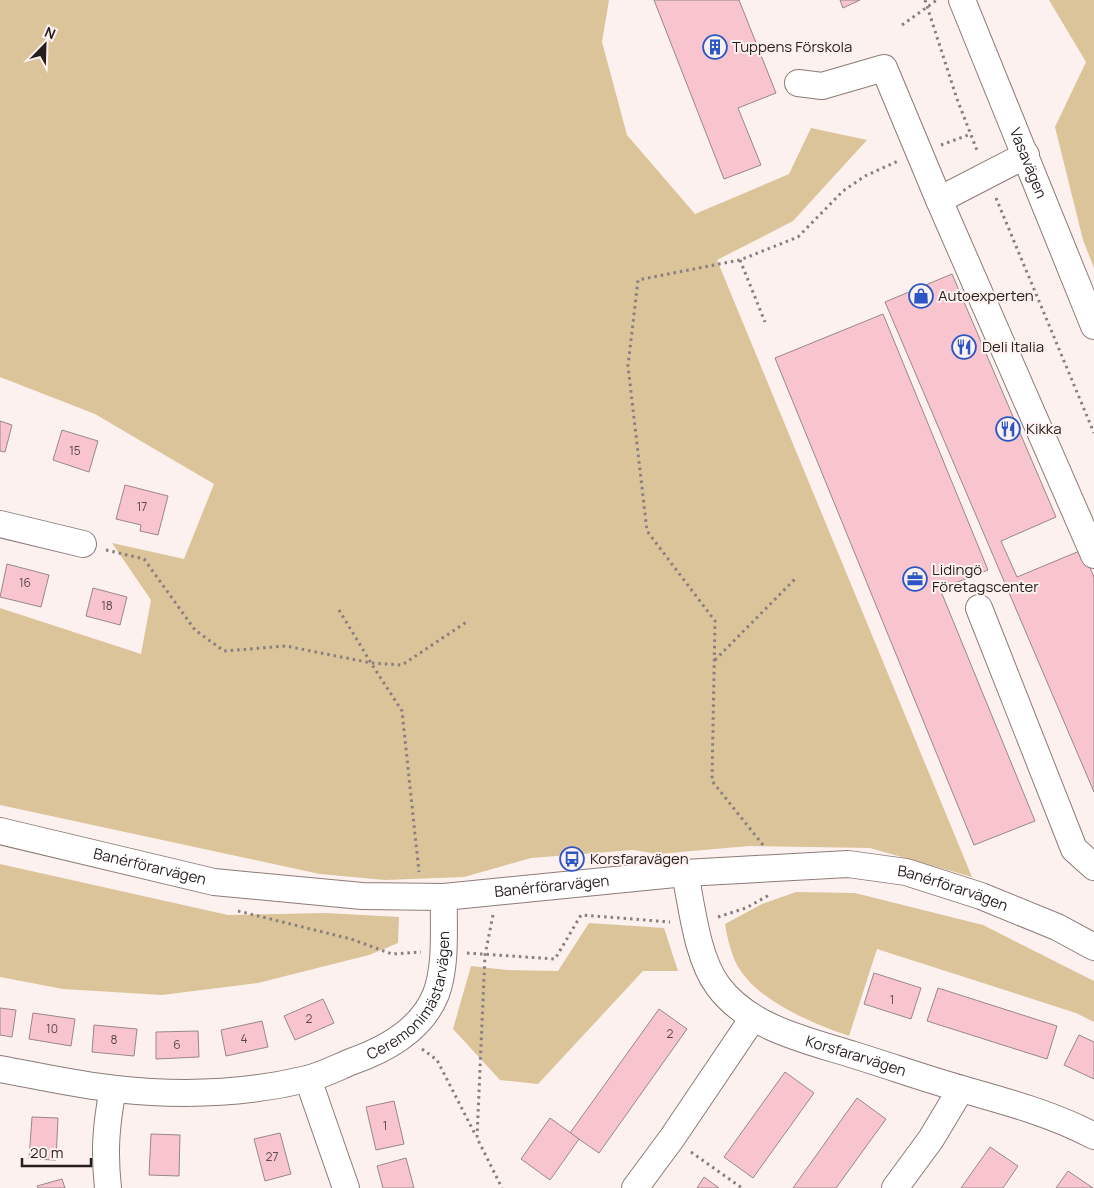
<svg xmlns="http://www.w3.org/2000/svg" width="1094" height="1188" viewBox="0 0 1094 1188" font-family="Manrope,sans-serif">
<rect width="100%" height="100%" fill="#fdf1ef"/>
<g fill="#dbc39a">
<path d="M0,0H609L602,42L627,135L695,214L789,174L811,128L867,140L793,221L717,260L972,877L870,848L749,846L658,854L633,850L531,858L464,877L385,880L320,874L0,805V608L141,654L151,600L112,543L184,559L214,484L95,414L0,377Z"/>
<path d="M1049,0H1094V268L1083,240L1055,127L1086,62Z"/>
<path d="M0,864L228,915L326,913L399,917L398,943L369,955L258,983L162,995L63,989L0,977Z"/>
<path d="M796,892L855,893L983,925L1094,981V1022L1076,1013L877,949L849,1036C812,1023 753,1000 735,961C730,949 727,937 725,924L762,904Z"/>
<path d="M589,923L664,928L678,971H643L538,1084L500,1080L453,1029L471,966L507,970L558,971Z"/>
</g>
<g fill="#f8c5cf" stroke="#98878a">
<path d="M654,0H739L776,93L738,108L761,165L724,179Z"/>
<path d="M840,0H860L843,8Z"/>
<path d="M952,274L1056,517L1001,541L1017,577L1082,550L1094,577V792L885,302Z"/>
<path d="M883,314L988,570L940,589L1035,821L974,845L775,358Z"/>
<path d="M0,421L12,425L5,452L0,451Z"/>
<path d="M62,430L98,441L89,472L53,460Z"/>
<path d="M125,485L168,496L158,535L140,531L141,525L116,519Z"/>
<path d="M7,564L49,575L41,607L0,597Z"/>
<path d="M93,588L127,597L120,625L86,616Z"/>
<path d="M874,973L921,988L911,1019L864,1004Z"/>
<path d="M938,988L1057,1026L1047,1059L927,1021Z"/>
<path d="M323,999L334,1023L295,1040L284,1016Z"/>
<path d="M0,1008L16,1010L12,1037L0,1035Z"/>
<path d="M659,1009L687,1029L599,1153L570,1133Z"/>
<path d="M33,1013L75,1019L71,1046L29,1039Z"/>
<path d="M262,1021L268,1047L226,1056L221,1030Z"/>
<path d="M94,1025L137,1029L134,1056L92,1052Z"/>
<path d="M198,1031L199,1057L156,1059V1032Z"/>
<path d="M1079,1035L1094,1042V1079L1064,1065Z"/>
<path d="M785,1072L814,1093L753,1178L724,1157Z"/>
<path d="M857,1098L886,1119L836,1188H793Z"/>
<path d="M394,1101L404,1144L376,1150L366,1107Z"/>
<path d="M32,1117L58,1118L56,1160L29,1159Z"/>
<path d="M550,1118L579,1139L550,1180L521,1159Z"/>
<path d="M280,1133L291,1174L265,1181L254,1139Z"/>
<path d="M151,1134L180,1135L179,1176L149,1175Z"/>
<path d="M990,1147L1018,1166L1003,1188H961Z"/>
<path d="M406,1158L414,1188H383L377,1166Z"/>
<path d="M1068,1171L1093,1188H1056Z"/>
<path d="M704,1177L719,1188H697Z"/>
<path d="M62,1179L65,1188H38L37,1186Z"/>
</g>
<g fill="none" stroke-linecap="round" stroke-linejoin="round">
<g stroke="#8c7b78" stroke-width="28">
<g id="minor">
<path id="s1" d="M962,0L1094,326"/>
<path d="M798,83L822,86L884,68L939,200L1094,555"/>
<path d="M939,200L1026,155"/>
<path d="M0,524L83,544"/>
<path d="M979,608L1074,849L1094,867"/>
<path id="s2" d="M0,831L214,882L362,896L444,897L685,873L848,864L906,872L981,896L1057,927L1094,947"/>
<path id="s3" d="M685,873C692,907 697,958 718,986C749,1028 806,1040 854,1055C890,1066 926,1079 962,1089C1007,1102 1053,1114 1094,1136"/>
<path id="s4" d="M0,1069C38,1076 77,1085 116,1089C179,1096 245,1094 307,1079C323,1075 338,1067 353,1061C387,1049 422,1029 436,994C447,964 443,928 444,897"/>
<path d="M308,1079L346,1188"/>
<path d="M108,1188C104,1152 106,1125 113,1089"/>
<path d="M635,1188L672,1138L753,1018"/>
<path d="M895,1188L931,1139L961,1089"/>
</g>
</g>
<g stroke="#897f7e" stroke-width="3" stroke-dasharray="2.5 4" stroke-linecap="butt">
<path d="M925,0L957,99L978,153"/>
<path d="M902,25L937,0"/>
<path d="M941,145L971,134"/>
<path d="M996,198L1094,433"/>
<path d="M740,260L765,322"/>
<path d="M106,550L144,559L195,630L224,651L286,646L371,663L402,665L468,621"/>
<path d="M339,610L371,663L402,711L419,872"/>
<path d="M715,660L795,579"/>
<path d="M763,845L712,781L715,621L647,531L628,366L638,280L740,260L798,237L843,191L865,176L898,161"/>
<path d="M238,911L351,939L392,954L421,952"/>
<path d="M493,915L485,955L477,1138L502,1188"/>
<path d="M718,917L746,908L771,894"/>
<path d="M467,953L555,959L581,915L670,922"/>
<path d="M422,1049L437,1060L476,1136"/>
<path d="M691,1152L742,1188"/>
</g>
<use href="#minor" stroke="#fff" stroke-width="26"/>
</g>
<defs>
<g id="building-ring" transform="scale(1.25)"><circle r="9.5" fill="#fdf1ef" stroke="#2a57c5" stroke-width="1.5"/><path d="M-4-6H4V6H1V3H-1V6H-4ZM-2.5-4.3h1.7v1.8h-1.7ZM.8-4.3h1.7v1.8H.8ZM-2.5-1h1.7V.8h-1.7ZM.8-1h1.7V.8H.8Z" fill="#2a57c5"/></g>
<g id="shop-ring" transform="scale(1.25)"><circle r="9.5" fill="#fdf1ef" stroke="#2a57c5" stroke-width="1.5"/><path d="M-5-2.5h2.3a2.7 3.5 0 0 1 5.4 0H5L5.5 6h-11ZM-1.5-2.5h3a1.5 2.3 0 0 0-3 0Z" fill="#2a57c5"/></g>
<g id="restaurant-ring" transform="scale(1.25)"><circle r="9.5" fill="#fdf1ef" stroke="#2a57c5" stroke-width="1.5"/><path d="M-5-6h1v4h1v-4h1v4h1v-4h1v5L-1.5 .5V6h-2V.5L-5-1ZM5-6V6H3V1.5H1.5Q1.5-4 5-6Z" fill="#2a57c5"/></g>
<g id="office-ring" transform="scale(1.25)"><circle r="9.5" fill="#fdf1ef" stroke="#2a57c5" stroke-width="1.5"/><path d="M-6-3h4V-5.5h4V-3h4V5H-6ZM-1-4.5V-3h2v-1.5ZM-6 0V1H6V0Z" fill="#2a57c5"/></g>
<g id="bus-ring" transform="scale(1.25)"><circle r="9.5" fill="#fdf1ef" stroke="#2a57c5" stroke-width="1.5"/><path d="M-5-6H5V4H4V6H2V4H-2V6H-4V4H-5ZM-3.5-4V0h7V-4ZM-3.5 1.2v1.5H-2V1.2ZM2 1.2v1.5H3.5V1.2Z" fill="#2a57c5"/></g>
</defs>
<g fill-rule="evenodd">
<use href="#building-ring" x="715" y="47"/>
<use href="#shop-ring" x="921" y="296"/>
<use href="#restaurant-ring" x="964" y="347"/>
<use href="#restaurant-ring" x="1008" y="429"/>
<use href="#office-ring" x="915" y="579"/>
<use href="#bus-ring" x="572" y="859"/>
</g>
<g text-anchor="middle" stroke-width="4" stroke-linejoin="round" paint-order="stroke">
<g font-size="12" fill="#5a484a">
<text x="75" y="455">15</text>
<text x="142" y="511">17</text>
<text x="25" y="587">16</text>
<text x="107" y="610">18</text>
<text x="892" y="1004">1</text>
<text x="309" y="1023">2</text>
<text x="52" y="1033">10</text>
<text x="670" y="1038">2</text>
<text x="244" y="1043">4</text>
<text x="114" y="1044">8</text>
<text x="177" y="1049">6</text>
<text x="385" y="1130">1</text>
<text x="272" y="1161">27</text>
</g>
<g font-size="15" fill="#261f1e" stroke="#fdf1ef" text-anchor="start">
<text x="732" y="52">Tuppens Förskola</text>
<text x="938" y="301">Autoexperten</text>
<text x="982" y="352">Deli Italia</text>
<text x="1026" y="434">Kikka</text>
<text x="932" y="575">Lidingö<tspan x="932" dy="17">Företagscenter</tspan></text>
<text x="590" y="864">Korsfaravägen</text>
</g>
<g font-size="15" fill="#261f1e" stroke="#fdf1ef">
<text dy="5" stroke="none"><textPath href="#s1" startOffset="176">Vasavägen</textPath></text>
<text dy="5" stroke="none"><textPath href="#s2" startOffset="154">Banérförarvägen</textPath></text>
<text dy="5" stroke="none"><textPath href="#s2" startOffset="559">Banérförarvägen</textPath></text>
<text dy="5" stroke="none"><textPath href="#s2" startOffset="964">Banérförarvägen</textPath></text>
<text dy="5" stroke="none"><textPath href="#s4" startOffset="454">Ceremonimästarvägen</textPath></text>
<text dy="5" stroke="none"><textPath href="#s3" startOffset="276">Korsfararvägen</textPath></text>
</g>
</g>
<g transform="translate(45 45) rotate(23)" stroke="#fdf1ef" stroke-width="4" paint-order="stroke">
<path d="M0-4L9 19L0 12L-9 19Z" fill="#261f1e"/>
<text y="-8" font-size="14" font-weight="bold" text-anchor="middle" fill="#261f1e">N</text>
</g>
<path d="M22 1158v8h69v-8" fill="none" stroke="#261f1e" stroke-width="2.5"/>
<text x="30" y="1158" font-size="15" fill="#261f1e" stroke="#fdf1ef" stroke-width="4" paint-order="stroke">20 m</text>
</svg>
